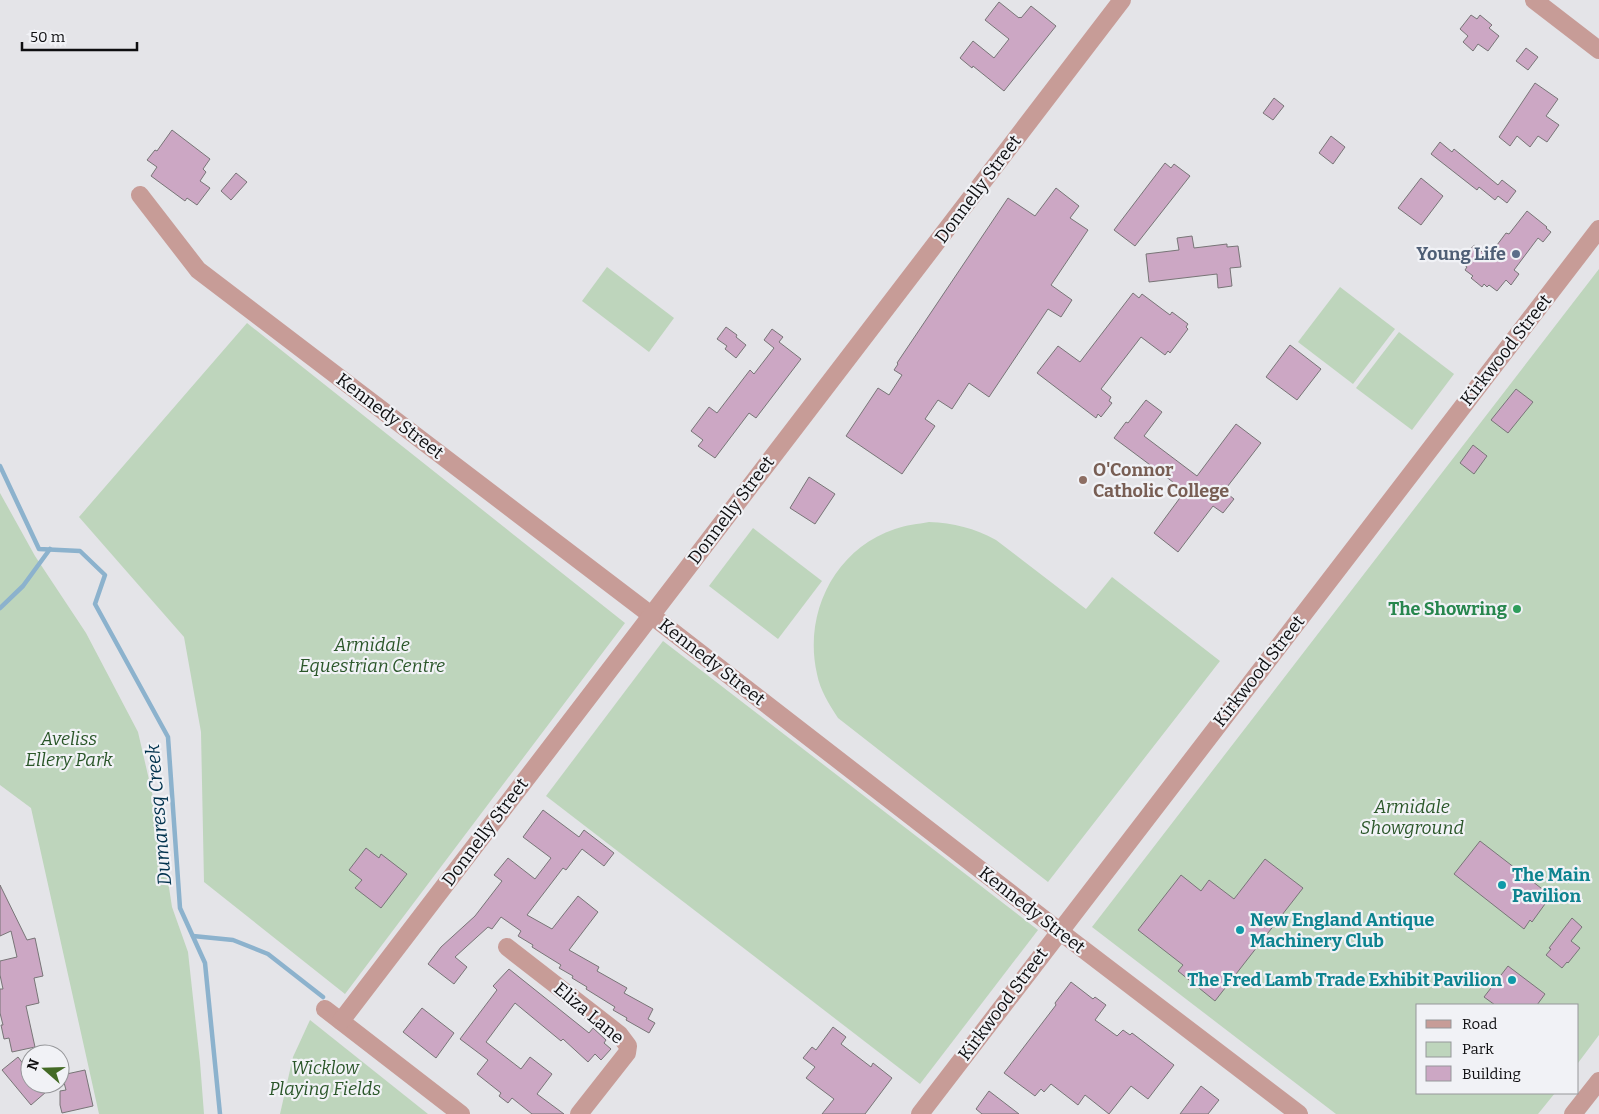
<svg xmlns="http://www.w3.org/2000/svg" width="1599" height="1114" viewBox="0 0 1599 1114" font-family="Bitter,serif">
<rect width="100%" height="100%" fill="#e4e4e8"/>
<g fill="#bed5bc">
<path d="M607,267L674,318L649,352L582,301Z"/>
<path d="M1599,269V1035L1578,1063V1005H1418V1093H1555L1538,1114H1336L1092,927Z"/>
<path d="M1340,287L1395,329L1353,384L1298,342Z"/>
<path d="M247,323L625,623L345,994L204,882L201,732L184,637L79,517Z"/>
<path d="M1399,332L1454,374L1412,430L1356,388Z"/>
<path d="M0,493L35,556L86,633L138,732L159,823L172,907L188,952L200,1062L204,1114H99L31,808L0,785Z"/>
<path d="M929,522C954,523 974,528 996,540L1086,609L1112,577L1220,661L1048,882L838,718C829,704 820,690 817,674C803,613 835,549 895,529C906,525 918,524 929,522Z"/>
<path d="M753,528L822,581L778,639L709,586Z"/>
<path d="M663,641L1038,930L920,1084L546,796Z"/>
<path d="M310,1020L428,1114H280L293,1057Z"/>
</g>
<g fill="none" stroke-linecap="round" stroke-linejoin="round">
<g stroke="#8cb2cd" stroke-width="4.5">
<path d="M0,466L39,549L80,551L105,575L95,604L168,737L180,908L205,963L220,1114"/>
<path d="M0,608L23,586L50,549"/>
<path d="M193,936L233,940L268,954L323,997"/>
</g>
</g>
<g fill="#cca7c4" stroke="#787577">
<path d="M999,2L1019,18L1020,17L1021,18L1031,6L1056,26L1004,91L973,66L972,68L960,58L973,41L994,58L1009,39L985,20Z"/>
<path d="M1471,15L1477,19L1480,15L1492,25L1489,28L1499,36L1488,51L1478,44L1473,51L1463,42L1468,36L1460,29Z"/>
<path d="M1526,48L1538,57L1528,70L1516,61Z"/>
<path d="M1535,83L1558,99L1546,116L1559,125L1547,142L1538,136L1530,147L1517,136L1510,146L1499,137Z"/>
<path d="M1274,98L1284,106L1273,120L1263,113Z"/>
<path d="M172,130L210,159L203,169L206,172L200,181L210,188L197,205L187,198L185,201L151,176L157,167L147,160L155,150L157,151Z"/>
<path d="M1331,136L1345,147L1333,164L1319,153Z"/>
<path d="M1440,142L1452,152L1454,149L1498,185L1502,180L1516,191L1507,203L1498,196L1495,200L1479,187L1477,190L1431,154Z"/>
<path d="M1165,163L1171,168L1174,164L1190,176L1135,246L1114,230Z"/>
<path d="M236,173L247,182L231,200L221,191Z"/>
<path d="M1421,178L1443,196L1421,225L1398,208Z"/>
<path d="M1056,188L1079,206L1070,218L1088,230L1051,285L1072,300L1061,317L1048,309L989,397L969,383L952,409L938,400L925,419L935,426L902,474L846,436L878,388L889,395L902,375L894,370L898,364L897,363L1008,198L1035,216Z"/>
<path d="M1527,211L1547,227L1546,228L1551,232L1543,242L1538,238L1514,270L1519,274L1511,285L1506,280L1497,291L1489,285L1487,287L1484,284L1482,287L1471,278L1473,276L1465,270L1467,267L1460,262L1474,245L1488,257L1506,233L1509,234Z"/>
<path d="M1192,236L1194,248L1227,244V247L1238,246L1241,267L1230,268L1232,286L1218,288L1217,274L1149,282L1146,254L1179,250L1177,238Z"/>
<path d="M1133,293L1139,298L1142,294L1170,315L1172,312L1188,324L1186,327L1188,329L1170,353L1168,351L1165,355L1141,337L1101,389L1111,397L1109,401L1112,403L1101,417L1098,414L1096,418L1037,373L1058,346L1080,362Z"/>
<path d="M726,327L737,335L736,337L746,345L736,358L725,349L727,346L717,339Z"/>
<path d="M772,329L783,337L779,342L801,359L756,418L749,413L715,458L698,446L703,440L691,431L709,407L717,413L750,370L754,374L774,348L764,340Z"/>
<path d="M1290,345L1321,369L1297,400L1266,377Z"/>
<path d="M1516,389L1533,402L1508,433L1491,420Z"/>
<path d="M1146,400L1162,412L1144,436L1197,476L1236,424L1261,443L1224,491L1234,499L1223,513L1213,506L1178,552L1154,533L1185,491L1114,438L1126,422L1128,423Z"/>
<path d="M1473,445L1487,456L1474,474L1460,463Z"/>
<path d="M809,477L835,494L815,524L790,508Z"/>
<path d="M543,810L579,837L584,830L614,853L604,866L582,849L566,870L563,868L527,915L552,929L578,896L598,912L569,950L599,967L597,971L627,988L624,993L653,1009L648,1019L655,1023L649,1033L626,1020L627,1018L613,1010L615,1007L586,989L587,987L572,978L573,976L559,968L561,965L532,947L533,945L518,936L521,931L501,917L492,929L488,927L455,957L467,967L454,984L428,964L441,947L475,916L502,881L494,875L508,858L535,879L551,858L523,837Z"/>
<path d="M1480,841L1550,895L1544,903L1545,904L1532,922L1530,920L1524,929L1454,874Z"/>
<path d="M366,848L379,858L381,854L407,874L381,908L355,888L362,880L349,870Z"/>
<path d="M1265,859L1303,888L1215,1001L1178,971L1183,965L1138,930L1181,875L1201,891L1209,880L1234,899Z"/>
<path d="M0,885L27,940L35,938L43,976L34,978L39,1003L26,1006L35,1047L12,1052L9,1038L4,1039L1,1025H3L0,1013V989H3L0,975V961L17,957L11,931L0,936Z"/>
<path d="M1572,918L1582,927L1571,941L1580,948L1568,963L1567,962L1562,968L1546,955L1551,949L1549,948Z"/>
<path d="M1508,966L1545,994L1537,1005H1495L1484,997Z"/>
<path d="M509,969L589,1033L593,1028L606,1040L604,1043L611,1049L601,1060L595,1054L588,1062L563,1039L561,1041L515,1003L486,1042L521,1069L530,1057L552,1074L537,1094L564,1114H532L512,1098L508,1103L499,1096L501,1093L477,1074L488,1060L460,1039L497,990L493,986Z"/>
<path d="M1071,982L1093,999L1095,997L1106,1005L1095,1020L1117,1036L1123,1030L1130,1035L1132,1033L1174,1065L1148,1099L1131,1086L1109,1114L1085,1095L1078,1105L1051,1084L1044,1092L1041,1089L1035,1096L1004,1073L1056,1005L1055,1003Z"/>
<path d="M422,1008L454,1033L436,1058L403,1032Z"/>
<path d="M833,1027L846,1037L841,1044L871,1067L873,1063L892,1078L865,1114H822L834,1099L806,1078L815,1067L803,1058L812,1047L816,1050Z"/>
<path d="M18,1057L30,1073V1084H39L46,1092L31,1105L2,1070Z"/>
<path d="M85,1070L93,1106L62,1113L60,1105V1091L66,1090L62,1075Z"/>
<path d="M1201,1086L1219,1100L1208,1114H1180Z"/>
<path d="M989,1091L1019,1114H982L976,1109Z"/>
</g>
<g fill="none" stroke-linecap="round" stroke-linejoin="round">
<g stroke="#c79c97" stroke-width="18">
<path d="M1534,0L1599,50"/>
<path d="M140,195L198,270L651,615L1071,940L1299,1114"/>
<path d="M507,947L619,1034L628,1046L627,1053L579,1114"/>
<path d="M325,1009L461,1114"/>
<path d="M341,1021L1122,0"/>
<path d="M920,1114L1599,229"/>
<path d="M1573,1114L1599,1081"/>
</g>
</g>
<circle fill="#5c6f8a" stroke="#f1f2f6" stroke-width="2" cx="1516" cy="254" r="5"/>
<circle fill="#8d6e63" stroke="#f1f2f6" stroke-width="2" cx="1083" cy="480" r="5"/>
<circle fill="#2e9e5b" stroke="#f1f2f6" stroke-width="2" cx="1517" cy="609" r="5"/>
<g fill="#0f9aa8" stroke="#f1f2f6" stroke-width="2">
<circle cx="1502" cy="885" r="5"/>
<circle cx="1240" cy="930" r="5"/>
<circle cx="1512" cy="980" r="5"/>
</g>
<g text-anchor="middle" stroke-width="4.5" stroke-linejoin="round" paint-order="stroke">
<g font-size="18" fill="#0e0e10" stroke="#f1f2f6">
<text transform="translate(978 189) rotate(-53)" y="6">Donnelly Street</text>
<text transform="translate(1506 350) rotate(-52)" y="6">Kirkwood Street</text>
<text transform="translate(390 416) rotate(37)" y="6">Kennedy Street</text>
<text transform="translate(731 510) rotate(-53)" y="6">Donnelly Street</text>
<text transform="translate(712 662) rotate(38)" y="6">Kennedy Street</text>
<text transform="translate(1259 671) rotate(-52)" y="6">Kirkwood Street</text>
<text transform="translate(485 832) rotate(-53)" y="6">Donnelly Street</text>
<text transform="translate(1032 910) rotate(38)" y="6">Kennedy Street</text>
<text transform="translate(1003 1004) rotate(-53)" y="6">Kirkwood Street</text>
<text transform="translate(589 1013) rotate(40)" y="6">Eliza Lane</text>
</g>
<g font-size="18" font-weight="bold" fill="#4e5e75" stroke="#f1f2f6" text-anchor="end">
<text x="1506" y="260">Young Life</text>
</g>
<g font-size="18" font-weight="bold" fill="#785e54" stroke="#f1f2f6" text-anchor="start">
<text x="1093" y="476">O'Connor<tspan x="1093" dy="21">Catholic College</tspan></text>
</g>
<g font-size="18" font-weight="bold" fill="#27864d" stroke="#f1f2f6" text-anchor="end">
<text x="1507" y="615">The Showring</text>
</g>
<g font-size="18" font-style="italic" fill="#2a5629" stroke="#f1f2f6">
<text x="372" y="651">Armidale<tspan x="372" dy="21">Equestrian Centre</tspan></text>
<text x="69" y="745">Aveliss<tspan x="69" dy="21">Ellery Park</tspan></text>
<text x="1412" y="813">Armidale<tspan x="1412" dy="21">Showground</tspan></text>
<text x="325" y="1074">Wicklow<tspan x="325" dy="21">Playing Fields</tspan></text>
</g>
<g font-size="18" font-weight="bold" fill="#0d838f" stroke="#f1f2f6" text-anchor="start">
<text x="1512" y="881">The Main<tspan x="1512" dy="21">Pavilion</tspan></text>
<text x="1250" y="926">New England Antique<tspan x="1250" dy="21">Machinery Club</tspan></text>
<text x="1502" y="986" text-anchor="end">The Fred Lamb Trade Exhibit Pavilion</text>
</g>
<g font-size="19" font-style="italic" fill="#00324d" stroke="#f1f2f6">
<text transform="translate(158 815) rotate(-95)" y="7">Dumaresq Creek</text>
</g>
</g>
<rect x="1416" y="1004" width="162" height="90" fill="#f1f2f6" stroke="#96979a"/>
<rect x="1426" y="1020" width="25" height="8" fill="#c79c97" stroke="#96979a"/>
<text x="1462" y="1029" font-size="15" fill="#0e0e10">Road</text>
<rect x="1426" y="1042" width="25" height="15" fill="#bed5bc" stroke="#96979a"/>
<text x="1462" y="1054" font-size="15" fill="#0e0e10">Park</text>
<rect x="1426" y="1066" width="25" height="15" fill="#cca7c4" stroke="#96979a"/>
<text x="1462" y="1079" font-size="15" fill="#0e0e10">Building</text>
<g transform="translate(45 1069) rotate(290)"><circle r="24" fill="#f1f2f6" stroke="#96979a"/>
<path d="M0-4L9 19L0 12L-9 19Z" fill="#436a25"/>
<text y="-8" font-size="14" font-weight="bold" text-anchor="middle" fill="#0e0e10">N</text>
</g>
<path d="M22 42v8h115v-8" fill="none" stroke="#0e0e10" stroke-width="2.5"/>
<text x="30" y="42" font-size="15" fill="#0e0e10" stroke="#f1f2f6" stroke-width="4" paint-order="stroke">50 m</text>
</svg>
